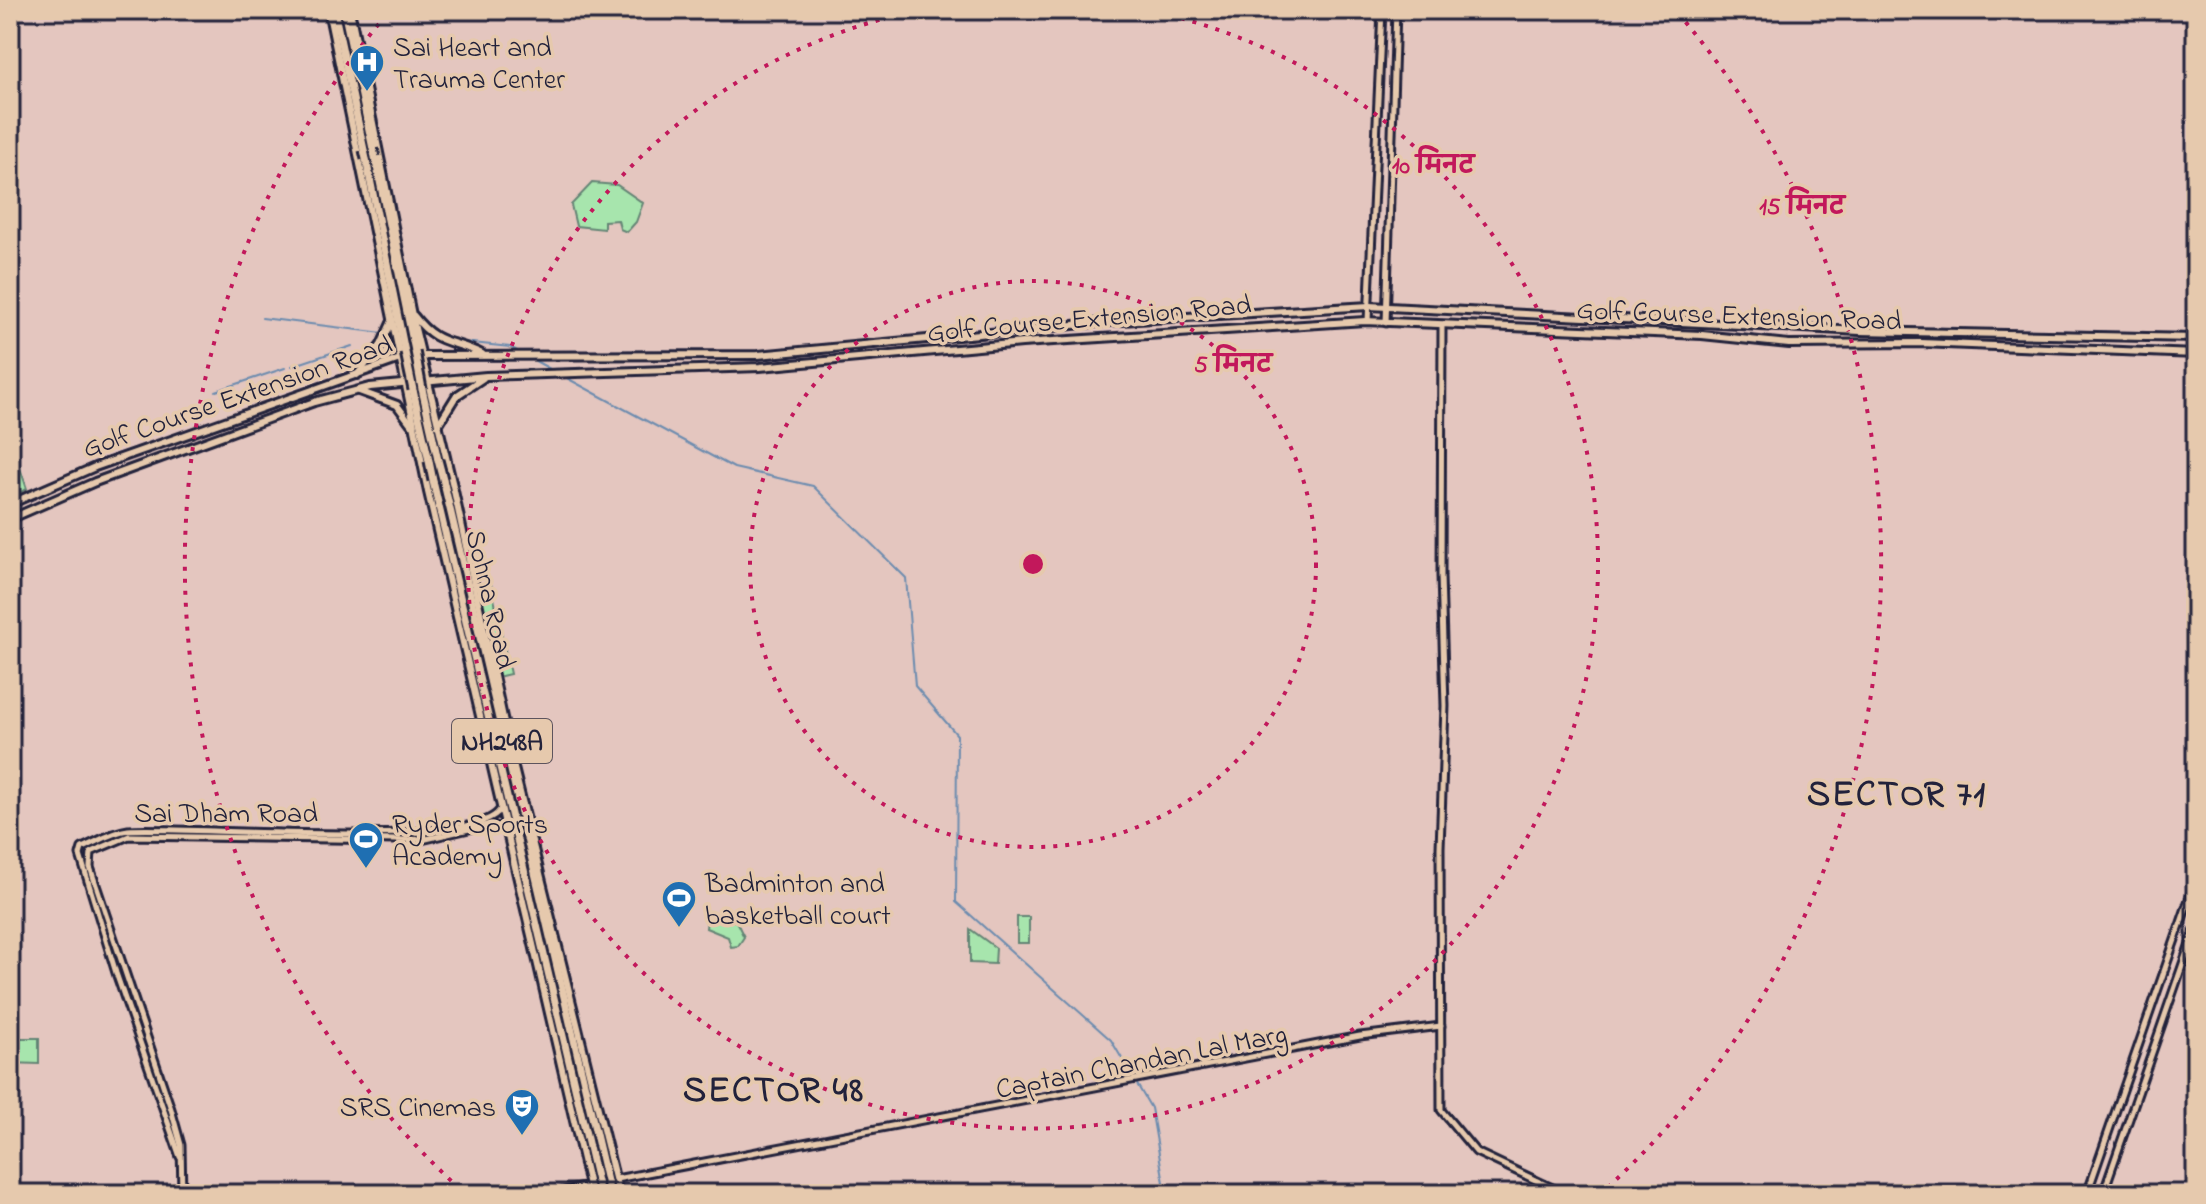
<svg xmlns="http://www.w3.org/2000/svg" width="2206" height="1204" viewBox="0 0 2206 1204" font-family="'Indie Flower','Playpen Sans Deva',sans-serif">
<rect width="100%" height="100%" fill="#e4c6bf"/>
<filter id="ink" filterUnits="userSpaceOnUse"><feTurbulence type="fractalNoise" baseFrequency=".0125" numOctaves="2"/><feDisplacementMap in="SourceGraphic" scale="16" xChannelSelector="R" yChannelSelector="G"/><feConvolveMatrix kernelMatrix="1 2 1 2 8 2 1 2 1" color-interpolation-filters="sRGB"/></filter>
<g filter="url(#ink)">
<g fill="#a7e5ad" stroke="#648474" stroke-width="2">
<path d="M592,183L617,185L643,203L636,222L627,232L620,229L618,220L604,221V229L576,226L571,205Z"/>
<path d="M18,462L27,489L10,497V465Z"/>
<path d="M491,584L510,674L497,677L477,589Z"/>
<rect x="1017" y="917" width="12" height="26"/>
<path d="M707,920L736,921L744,937L738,946L731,947L728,937L706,928Z"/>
<path d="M970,929L996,948L995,964L970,963Z"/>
<path d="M10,1038H39V1064L10,1063Z"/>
</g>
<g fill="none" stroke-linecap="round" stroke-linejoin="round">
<g stroke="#6d8caf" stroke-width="2">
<path d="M262,318L383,333"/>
<path d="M454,341L510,347L521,353"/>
<path d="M530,358L550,369"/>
<path d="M292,366L352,346"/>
<path d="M563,376L734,468L813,486L906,578L915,686L957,735L956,902L1111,1040L1151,1108L1166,1194"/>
<path d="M216,391L285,368"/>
</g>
<g stroke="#22223b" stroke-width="11">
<g id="tertiary">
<path d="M1368,321L1382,10"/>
<path d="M1386,323L1396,10"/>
<path d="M1442,325L1441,576L1445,706L1440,848L1441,1110L1476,1152L1565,1194"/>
<path d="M180,1157L116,973L80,855L82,848C96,842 112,832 128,830C183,825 480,853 501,808"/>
<path d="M616,1179L1360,1036L1441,1026"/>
<path d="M182,1194L181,1145L171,1109L90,867L91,852L129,836L398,840L426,839L491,824L506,831"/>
<path d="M547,1194L590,1186"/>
<path d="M2087,1194L2196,879"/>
<path d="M2103,1194L2196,926"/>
</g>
</g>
<g stroke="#22223b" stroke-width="12">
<g id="secondary">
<path d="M328,10L428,492L591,1194"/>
<path d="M350,10L413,320L453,486L513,764L619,1194"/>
<path d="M414,316C437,346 452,339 482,354"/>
<path d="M357,375L381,345L392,321"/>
<path d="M359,391L397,405L411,424"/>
<path d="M438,425L456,396L483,378"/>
<path d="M10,504L95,467L400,359L424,356L758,355L1105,322L1369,306L1860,331L2196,338"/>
<path d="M10,519L95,482L314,402L370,387L486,376L760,367L1022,343L1365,321L1702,335L1789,344L1921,343L2196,354"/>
</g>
</g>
<g stroke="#22223b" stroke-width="13">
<g id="trunk">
<path d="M334,10L364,150"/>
<path d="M344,10L373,149"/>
<path d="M375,157L415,351"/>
<path d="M366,159L405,352"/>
<path d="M422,389L438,460"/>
<path d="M413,390L429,461"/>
<path d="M443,479L610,1194"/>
<path d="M433,481L600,1194"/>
</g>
</g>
<use href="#tertiary" stroke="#e6c9ad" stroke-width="5"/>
<use href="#secondary" stroke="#e6c9ad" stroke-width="6"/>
<use href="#trunk" stroke="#e6c9ad" stroke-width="7"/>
<g stroke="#22223b" stroke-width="13" stroke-linecap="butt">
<g id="trunk-bridge">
<path d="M373,149L375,157"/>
<path d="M364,150L366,159"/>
<path d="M415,351L422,389"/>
<path d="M405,352L413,390"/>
<path d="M438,460L443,479"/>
<path d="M429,461L433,481"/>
</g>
</g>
<use href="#trunk-bridge" stroke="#e6c9ad" stroke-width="7"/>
</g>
</g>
<g fill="none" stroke="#c2185b" stroke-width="4" stroke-dasharray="4 8">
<circle cx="1033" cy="564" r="283"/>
<path d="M1146 10A565 565 0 1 1 920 10"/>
<path d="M460 1189A848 848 0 0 1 388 13M1678 13A848 848 0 0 1 1606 1189"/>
</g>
<defs>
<g id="hospital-pin" transform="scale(1.8)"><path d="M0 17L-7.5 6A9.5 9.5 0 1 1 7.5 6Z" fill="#1f6fb2" stroke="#e6c9ad"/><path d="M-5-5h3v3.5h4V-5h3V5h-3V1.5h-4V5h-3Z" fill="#fff"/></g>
<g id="stadium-pin" transform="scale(1.8)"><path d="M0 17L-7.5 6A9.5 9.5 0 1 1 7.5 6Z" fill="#1f6fb2" stroke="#e6c9ad"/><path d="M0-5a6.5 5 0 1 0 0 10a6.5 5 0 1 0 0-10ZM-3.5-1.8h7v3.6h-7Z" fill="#fff"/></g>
<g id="theatre-pin" transform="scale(1.8)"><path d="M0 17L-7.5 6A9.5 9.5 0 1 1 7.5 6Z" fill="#1f6fb2" stroke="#e6c9ad"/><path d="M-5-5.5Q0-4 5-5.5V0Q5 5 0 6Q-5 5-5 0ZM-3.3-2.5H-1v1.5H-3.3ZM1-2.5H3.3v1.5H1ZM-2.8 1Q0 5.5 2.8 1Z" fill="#fff"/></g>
</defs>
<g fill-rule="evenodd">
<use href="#hospital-pin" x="367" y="62"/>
<use href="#stadium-pin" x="366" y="839"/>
<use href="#stadium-pin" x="679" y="898"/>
<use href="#theatre-pin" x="522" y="1106"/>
</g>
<g text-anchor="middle" stroke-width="7" stroke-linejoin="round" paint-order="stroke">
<rect fill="#e6c9ad" stroke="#5d545d" stroke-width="2" x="452" y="719" width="100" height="44" rx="6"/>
<g font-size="26" font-weight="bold" fill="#22223b">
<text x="502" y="750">NH248A</text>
</g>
<g font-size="28" fill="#22223b" stroke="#e6c9ad" text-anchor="start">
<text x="393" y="56">Sai Heart and<tspan x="393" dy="32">Trauma Center</tspan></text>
<text x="392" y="833">Ryder Sports<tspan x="392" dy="32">Academy</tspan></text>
<text x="705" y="892">Badminton and<tspan x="705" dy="32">basketball court</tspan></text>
<text x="496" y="1116" text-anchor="end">SRS Cinemas</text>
</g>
<g font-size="28" fill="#22223b" stroke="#e6c9ad">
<text transform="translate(1739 314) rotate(2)" y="10">Golf Course Extension Road</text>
<text transform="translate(1089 317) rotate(-5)" y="10">Golf Course Extension Road</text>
<text transform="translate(237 395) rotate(-19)" y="10">Golf Course Extension Road</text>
<text transform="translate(492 599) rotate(77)" y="10">Sohna Road</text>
<text x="226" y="822">Sai Dham Road</text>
<text transform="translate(1141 1060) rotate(-11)" y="10">Captain Chandan Lal Marg</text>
</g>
<g font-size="36" font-weight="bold" letter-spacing="2" fill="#22223b" stroke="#e6c9ad">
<text x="1897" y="805">SECTOR 71</text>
<text x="774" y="1101">SECTOR 48</text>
</g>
</g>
<circle cx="1033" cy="564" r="12" fill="#c2185b" stroke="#e6c9ad" stroke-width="4"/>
<g font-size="24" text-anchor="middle" font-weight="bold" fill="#c2185b" stroke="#e6c9ad" stroke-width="7" stroke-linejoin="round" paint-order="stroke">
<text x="1433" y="173">10 मिनट</text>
<text x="1802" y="214">15 मिनट</text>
<text x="1233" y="372">5 मिनट</text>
</g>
<rect width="2206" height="1204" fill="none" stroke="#e6c9ad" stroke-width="40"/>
<rect x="20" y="20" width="2166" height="1164" fill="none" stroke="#22223b" stroke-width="3" filter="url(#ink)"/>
</svg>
